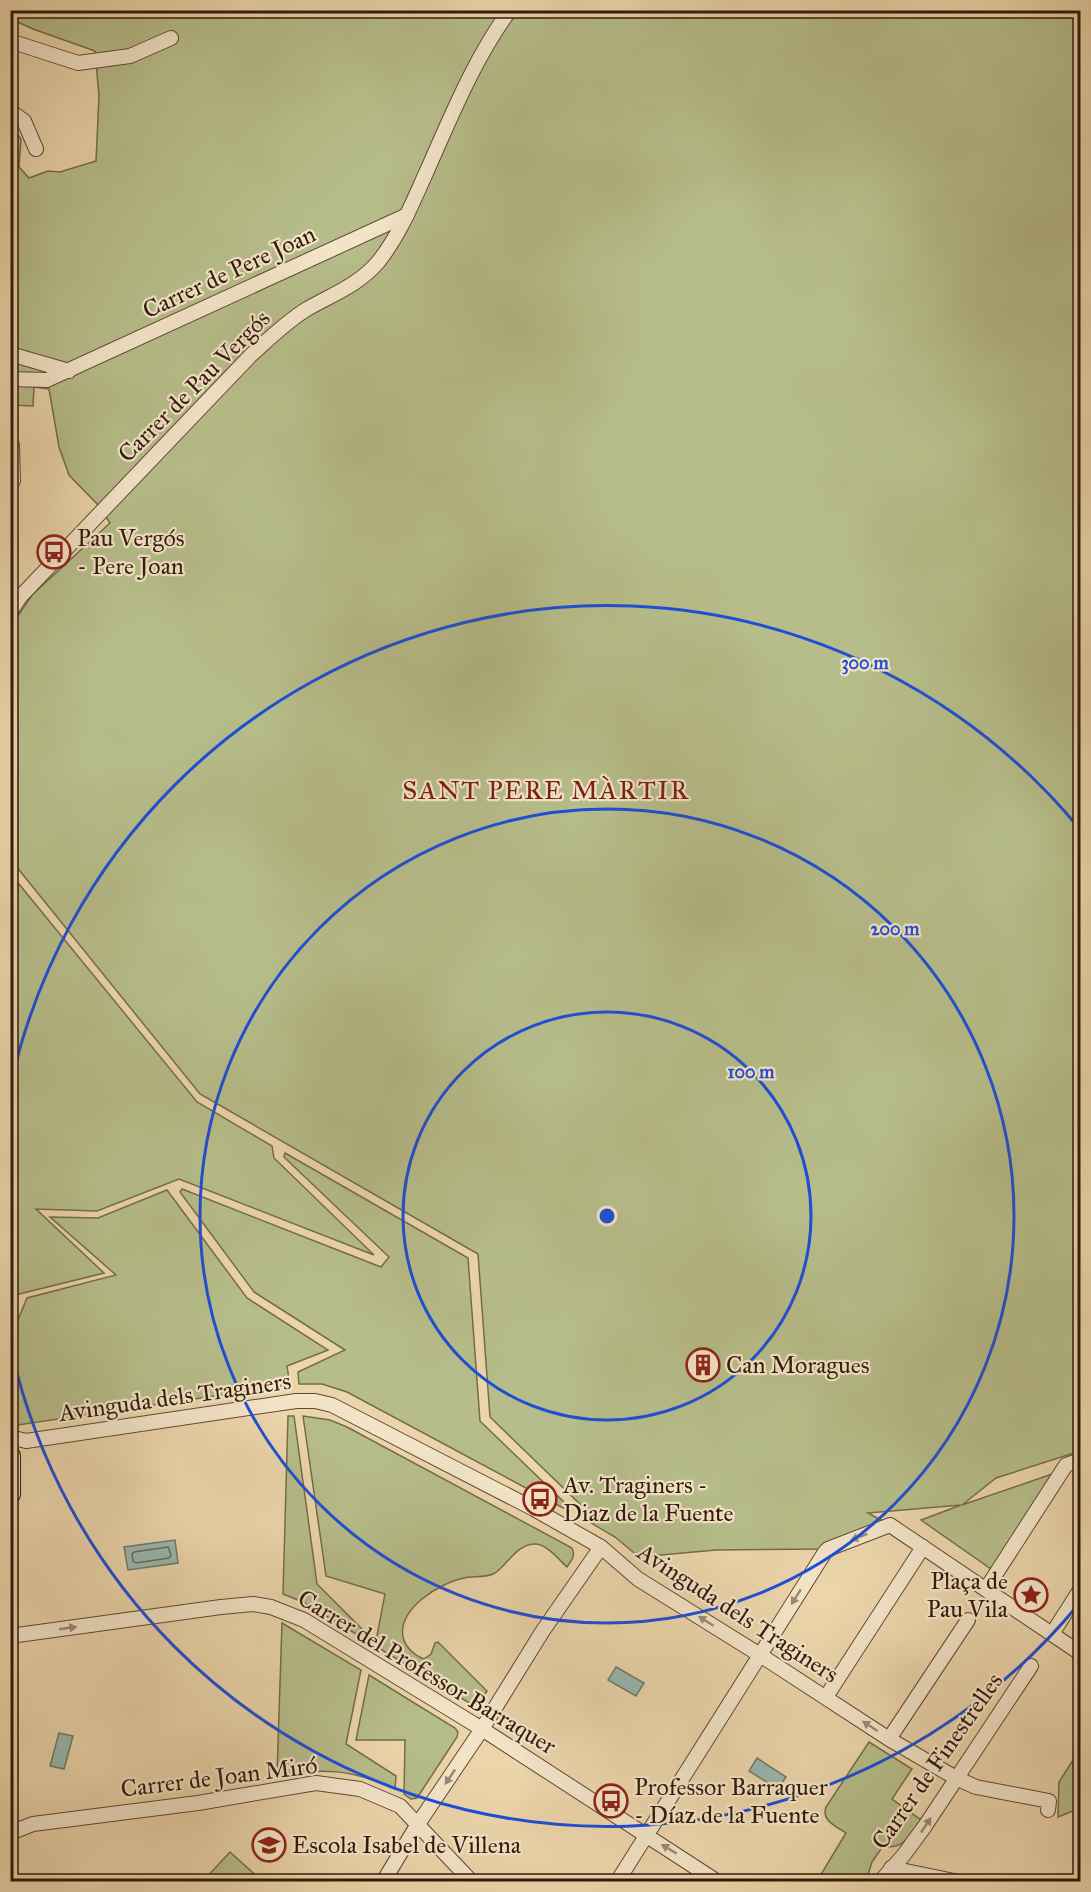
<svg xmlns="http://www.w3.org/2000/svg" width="1091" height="1892" viewBox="0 0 1091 1892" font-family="'IM FELL Great Primer',serif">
<rect width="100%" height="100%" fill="#ecd5ab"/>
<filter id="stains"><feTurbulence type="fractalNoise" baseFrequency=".00333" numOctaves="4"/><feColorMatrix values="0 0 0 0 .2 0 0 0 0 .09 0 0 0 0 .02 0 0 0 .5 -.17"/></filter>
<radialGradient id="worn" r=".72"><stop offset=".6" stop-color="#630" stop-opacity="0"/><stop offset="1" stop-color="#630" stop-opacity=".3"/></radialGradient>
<g fill="#b6bd8a" stroke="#746c4a" stroke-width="1.5">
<path d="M11,11H1080V1451L996,1478L962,1505L1055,1473L991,1569L921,1520L961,1505L868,1513L890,1525L828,1549L716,1550L639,1557L615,1537L581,1517L585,1509L490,1417L478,1254L200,1094L11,860V626L32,595L110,523L98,505L69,475L59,447L49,389L34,387L33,406L11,405L10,125L21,139L19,167L29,178L48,171L60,172L96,161L99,96L95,51L33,29L11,19Z"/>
<path d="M10,873L197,1102L272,1146L274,1158L374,1255L179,1179L97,1211L36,1209L104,1273L11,1296Z"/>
<path d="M285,1153L468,1258L480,1421L568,1506L569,1511L347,1392L322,1384H299L298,1372L345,1350L254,1292L180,1192L182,1189L381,1267L389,1257L284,1157Z"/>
<path d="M167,1190L247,1298L328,1350L287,1366L290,1385L11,1426V1337L27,1298L116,1275L50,1217L98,1218Z"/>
<path d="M288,1416H294L317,1584L367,1634L366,1640L303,1602L283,1594Z"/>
<path d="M303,1416L330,1420L347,1427L572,1548C576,1556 571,1561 567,1567C559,1560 547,1544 535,1544C517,1544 508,1564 495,1573C487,1578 473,1576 464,1578C440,1583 398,1608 403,1637C405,1647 415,1656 424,1659L431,1654L435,1643L438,1642L487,1691L478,1704H471L375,1646L385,1594L326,1576Z"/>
<path d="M282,1623L361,1670L346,1744L396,1776L395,1789C351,1769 324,1768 277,1775Z"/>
<path d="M369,1675L455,1728L458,1732L457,1737L417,1798L411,1799L404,1794L405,1740H356Z"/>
<path d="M869,1742L912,1769L892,1799L921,1820C910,1834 904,1851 883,1846L872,1862L866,1881H817L846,1833C836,1826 821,1821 826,1807Z"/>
<path d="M1080,1749V1808L1058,1817L1059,1782Z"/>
<path d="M230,1852L262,1881L208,1882L205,1879Z"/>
</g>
<g fill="#99b8af" stroke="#70796d" stroke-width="1.5">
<path d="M175,1540L178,1563L128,1570L124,1547Z"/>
<path d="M616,1667L644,1683L636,1696L608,1680Z"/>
<path d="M59,1733L73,1736L64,1769L50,1766Z"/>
<path d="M757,1758L786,1777L778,1789L749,1771Z"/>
</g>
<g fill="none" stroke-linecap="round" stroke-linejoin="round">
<path stroke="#66695d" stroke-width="1.5" d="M168,1547L171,1555L169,1558L136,1563L133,1561L132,1554L134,1552Z"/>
<g stroke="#604933" stroke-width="16">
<g id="street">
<path d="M10,41L78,63L130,56L171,38"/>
<path d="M10,111L24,121L36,149"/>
<path d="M10,354L69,371"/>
<path d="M10,379L47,380L407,215"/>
<path d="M10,486L13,481L12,445"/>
<path d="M10,612L20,597L251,355C269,339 287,321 307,309C333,294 359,285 379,261C400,234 412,204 426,173C451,117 474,59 510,10"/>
<path d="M10,1439L14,1438L26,1441L296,1401H315L332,1405L534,1509L601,1547L638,1579L760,1655L889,1739L956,1778L976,1787L1049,1801L1048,1810"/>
<path d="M986,1589L1066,1465L1080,1460"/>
<path d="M1052,1634L1080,1590"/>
<path d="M10,1636L221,1607L253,1604L271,1607L304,1620L482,1729L718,1882"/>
<path d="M826,1697L923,1547"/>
<path d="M889,1739L968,1620"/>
<path d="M10,1833L33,1824L198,1803L316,1783L360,1789L400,1806L472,1882"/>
<path d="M891,1868L959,1882"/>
<path d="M383,1882L418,1824L482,1729L542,1632L601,1547"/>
<path d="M617,1882L825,1552L828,1549L890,1525L1080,1653"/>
<path d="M880,1882L903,1856L925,1826L1031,1666"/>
</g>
</g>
<g stroke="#321a0b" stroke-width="22">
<path id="secondary" d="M10,1456V1494"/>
</g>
<use href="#street" stroke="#f3e4c8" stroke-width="14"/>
<use href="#secondary" stroke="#f3e4c8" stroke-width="20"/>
</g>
<defs><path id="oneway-solid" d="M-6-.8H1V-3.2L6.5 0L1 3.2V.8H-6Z" transform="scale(1.5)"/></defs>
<g fill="#9c8973">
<use href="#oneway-solid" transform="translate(859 1537) rotate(159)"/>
<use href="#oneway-solid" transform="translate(796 1597) rotate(122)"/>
<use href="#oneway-solid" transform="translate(706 1621) rotate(-148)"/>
<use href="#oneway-solid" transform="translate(68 1628) rotate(-8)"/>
<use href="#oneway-solid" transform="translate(870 1726) rotate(-147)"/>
<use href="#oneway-solid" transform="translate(450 1777) rotate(124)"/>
<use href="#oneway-solid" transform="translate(926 1825) rotate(-56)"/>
<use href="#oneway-solid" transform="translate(669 1849) rotate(-149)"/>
</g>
<g fill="none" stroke="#1d4ed8" stroke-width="3">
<circle cx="607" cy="1216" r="204"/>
<circle cx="607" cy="1216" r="407"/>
<path d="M1078 1605A611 611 0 0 1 12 1353M12 1079A611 611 0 0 1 1078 827"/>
</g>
<defs>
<g id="bus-ring" transform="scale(1.725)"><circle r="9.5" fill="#f3e4c8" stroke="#8f2418" stroke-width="1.5"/><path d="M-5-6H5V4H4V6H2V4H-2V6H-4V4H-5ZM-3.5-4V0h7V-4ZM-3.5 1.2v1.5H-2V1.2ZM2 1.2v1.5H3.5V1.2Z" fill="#8f2418"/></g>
<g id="building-ring" transform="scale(1.725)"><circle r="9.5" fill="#f3e4c8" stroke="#8f2418" stroke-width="1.5"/><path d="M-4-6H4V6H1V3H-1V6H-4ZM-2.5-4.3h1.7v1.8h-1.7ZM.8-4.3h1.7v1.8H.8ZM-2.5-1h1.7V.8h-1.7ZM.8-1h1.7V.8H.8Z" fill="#8f2418"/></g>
<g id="sight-ring" transform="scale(1.725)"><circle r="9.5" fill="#f3e4c8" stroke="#8f2418" stroke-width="1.5"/><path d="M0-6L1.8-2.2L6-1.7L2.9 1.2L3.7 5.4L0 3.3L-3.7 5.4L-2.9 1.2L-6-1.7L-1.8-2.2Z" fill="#8f2418"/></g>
<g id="school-ring" transform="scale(1.725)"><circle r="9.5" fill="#f3e4c8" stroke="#8f2418" stroke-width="1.5"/><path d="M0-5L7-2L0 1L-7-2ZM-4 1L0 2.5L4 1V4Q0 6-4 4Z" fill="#8f2418"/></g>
</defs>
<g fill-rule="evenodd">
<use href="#bus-ring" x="54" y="552"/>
<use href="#building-ring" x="703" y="1365"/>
<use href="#bus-ring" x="540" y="1499"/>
<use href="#sight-ring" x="1031" y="1595"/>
<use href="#bus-ring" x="611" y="1801"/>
<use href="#school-ring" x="269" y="1845"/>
</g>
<g text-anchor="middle" stroke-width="4.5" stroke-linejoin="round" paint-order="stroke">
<g font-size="24" fill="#321a0b" stroke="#f3e4c8">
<text transform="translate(229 272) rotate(-25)" y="8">Carrer de Pere Joan</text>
<text transform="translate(194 386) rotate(-45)" y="8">Carrer de Pau Vergós</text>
<text transform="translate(175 1397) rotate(-8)" y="8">Avinguda dels Traginers</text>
<text transform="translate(738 1613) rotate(33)" y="8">Avinguda dels Traginers</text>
<text transform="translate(427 1672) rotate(31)" y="8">Carrer del Professor Barraquer</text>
<text transform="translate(937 1761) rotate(-55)" y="8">Carrer de Finestrelles</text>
<text transform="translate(219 1777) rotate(-7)" y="8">Carrer de Joan Miró</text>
</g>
<g font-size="24" fill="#321a0b" stroke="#f3e4c8" text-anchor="start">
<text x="77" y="546">Pau Vergós<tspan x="77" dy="28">- Pere Joan</tspan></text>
<text x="726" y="1373">Can Moragues</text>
<text x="563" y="1493">Av. Traginers -<tspan x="563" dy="28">Diaz de la Fuente</tspan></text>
<text x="1008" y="1589" text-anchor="end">Plaça de<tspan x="1008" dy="28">Pau Vila</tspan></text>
<text x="634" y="1795">Professor Barraquer<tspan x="634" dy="28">- Díaz de la Fuente</tspan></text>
<text x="292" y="1853">Escola Isabel de Villena</text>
</g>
<g font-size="26" letter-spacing="1.5" fill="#7a1f14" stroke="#f3e4c8">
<text x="546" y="799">SANT PERE MÀRTIR</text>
</g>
</g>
<circle cx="607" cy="1216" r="9" fill="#1d4ed8" stroke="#f3e4c8" stroke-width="3"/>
<g font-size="18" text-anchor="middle" font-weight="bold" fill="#1d4ed8" stroke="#f3e4c8" stroke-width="4.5" stroke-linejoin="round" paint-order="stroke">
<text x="865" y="669">300 m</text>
<text x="895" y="935">200 m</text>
<text x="751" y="1078">100 m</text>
</g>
<rect width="1091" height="1892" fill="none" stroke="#ecd5ab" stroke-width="36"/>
<rect x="12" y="12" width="1067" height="1868" fill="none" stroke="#321a0b" stroke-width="3"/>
<rect x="18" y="18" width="1055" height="1856" fill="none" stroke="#321a0b" stroke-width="1.5"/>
<rect width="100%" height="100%" filter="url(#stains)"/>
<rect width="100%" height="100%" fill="url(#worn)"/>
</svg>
